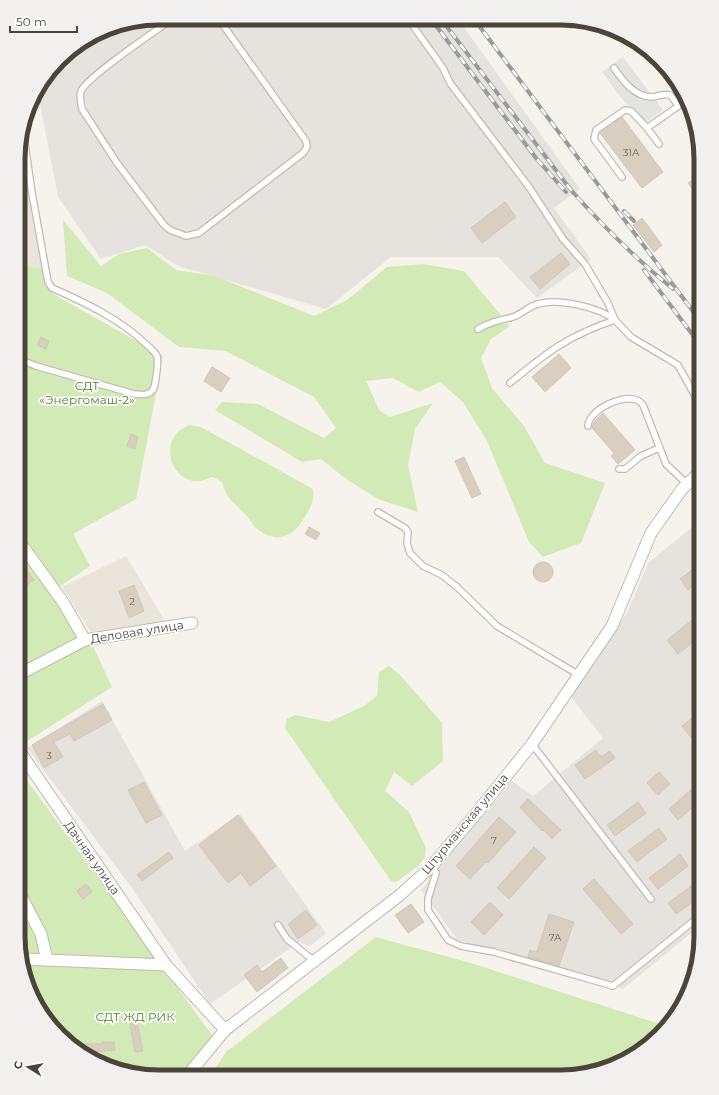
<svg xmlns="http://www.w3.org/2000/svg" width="719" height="1095" viewBox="0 0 719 1095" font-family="Montserrat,sans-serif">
<rect width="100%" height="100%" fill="#f6f3ec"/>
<g fill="#eae5da">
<path d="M24,125L49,269L19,266V140Z"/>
<path d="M126,556L166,623L91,632L62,587Z"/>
</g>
<g fill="#e6e2dd">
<path d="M159,18L458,19L580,189L554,208L591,259L537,298L498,257H391L326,309L178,266L145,245L101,259L58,197L37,88L66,53L113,26Z"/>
<path d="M701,520V851L697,854L701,859V925L623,989L494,952L457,939L421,890L512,781L533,796L603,738L571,697L628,611L648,563Z"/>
<path d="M102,701L185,851L240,814L326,933L310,946L299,942L210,1004L132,888L27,748Z"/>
</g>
<g fill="#d2eab5">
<path d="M63,220L101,266L119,254L147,248L176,270L215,276L314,316L347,300L387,267L423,264L464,271L510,326L491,339L481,358L492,388L524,426L545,463L605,483L581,543L543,557L529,542L487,441L463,402L440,382L419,392L393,378L366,381L379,410L390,417L433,403L415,429L408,465L418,512L378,499L346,479L321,459L302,462L215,410L222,402L258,404L324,438L336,428L314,397L226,351L179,347L107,293L67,276Z"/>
<path d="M19,266L49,269L53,294L163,356L136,499L73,534L90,566L59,587L85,629L112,687L18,747Z"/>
<path d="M189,425L201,427L313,489C315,501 310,509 304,518C293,538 275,544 256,528C252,524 249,518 245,514C233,502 227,499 222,482L213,477C208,478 201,482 195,481C172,479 161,447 179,431C181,429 186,427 189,425Z"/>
<path d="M389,666L400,675L442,723L443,761L412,786L394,772L385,791L409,812L426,848L425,857L418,866L396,882L391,881L285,728L287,719L295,715L329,722L364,706L377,696L379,672Z"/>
<path d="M18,768L220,1046L194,1076H141L73,1048L29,990L18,936Z"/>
<path d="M376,937L474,964L666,1026L614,1066L560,1077L210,1076L226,1052Z"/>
</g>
<path fill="#e5e3e0" d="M623,57L663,110L645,123L622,99L602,72Z"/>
<g fill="#d8cfc1" stroke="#d3c7b4">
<path d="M563,19H579L583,21L571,29Z"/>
<path d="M622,117L663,172L642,188L600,133Z"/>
<path d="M701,174V200L688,183Z"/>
<path d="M505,202L516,217L482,243L471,228Z"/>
<path d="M642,218L662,245L654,252L633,225Z"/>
<path d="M561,253L570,264L540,289L530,277Z"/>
<path d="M41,337L49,341L46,349L37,345Z"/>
<path d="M559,354L571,368L545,392L532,377Z"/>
<path d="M212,367L230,378L221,392L204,381Z"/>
<path d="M603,413L635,450L618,464L611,456L614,453L592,428L594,422Z"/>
<path d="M19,433L27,437L19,453Z"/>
<path d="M131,434L138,437L135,449L127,446Z"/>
<path d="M464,457L481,494L472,498L455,461Z"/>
<path d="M309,527L320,533L316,540L305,534Z"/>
<path d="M19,561L34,580L27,585L19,574Z"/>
<circle cx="543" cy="572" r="10"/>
<path d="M701,563V580L688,590L680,579Z"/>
<path d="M134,585L144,611L129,618L119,591Z"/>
<path d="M701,613V636L678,654L667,640Z"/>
<path d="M103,704L112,720L74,741L70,734L54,742L63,757L44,768L32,745Z"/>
<path d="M701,711V750L682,726Z"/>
<path d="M596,750L601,757L610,751L615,758L585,779L575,765Z"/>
<path d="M659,772L670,784L658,795L647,783Z"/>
<path d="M144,782L162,815L146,823L128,790Z"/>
<path d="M698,784L701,788V800L678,820L669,809Z"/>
<path d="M528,799L561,830L552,839L543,830L542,831L520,807Z"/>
<path d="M638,802L646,813L615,836L607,825Z"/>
<path d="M238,815L276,866L250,886L241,873L228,883L199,845Z"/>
<path d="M499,817L516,832L488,863L486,862L470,879L456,866Z"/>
<path d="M659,828L667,839L637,862L628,851Z"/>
<path d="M534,847L546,858L509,899L497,888Z"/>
<path d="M169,852L173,858L142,881L137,875Z"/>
<path d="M680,854L688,866L658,889L649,878Z"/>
<path d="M594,879L633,924L621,934L583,889Z"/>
<path d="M701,879V896L676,914L668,903Z"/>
<path d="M86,884L92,892L83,899L77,891Z"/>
<path d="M490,902L503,915L484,935L471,922Z"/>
<path d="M411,904L424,922L408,933L395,915Z"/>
<path d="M306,910L317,925L298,939L288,924Z"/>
<path d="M549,914L574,922L559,966L528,957L530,950L537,952Z"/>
<path d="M281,958L288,968L257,992L244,975L257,965L262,972Z"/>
<path d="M137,1023L143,1051L135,1052L130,1024Z"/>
<path d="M102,1042H114L115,1050L85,1053L79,1050V1044H102Z"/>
</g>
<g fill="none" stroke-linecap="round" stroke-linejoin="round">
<g stroke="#c2bbae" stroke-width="8">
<g id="service">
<path d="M174,18C157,30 88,76 81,91C79,96 81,103 82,109L117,163L164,225L170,230L186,236L199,233L303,153L307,147L306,141L218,18"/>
<path d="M408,19L443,68L450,83L529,187L563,239L585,264L608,303L615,320"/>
<path d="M614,68C623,81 634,96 651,97C658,97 663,93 670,95L678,105"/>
<path d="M647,128L659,144"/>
<path d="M622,177L594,139L596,130L625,110L631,111L647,128L687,100"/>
<path d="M478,329C490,322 500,320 513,317C522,314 529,306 538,304C559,298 598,307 615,320"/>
<path d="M19,359L36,366L134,394C143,395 153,396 155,384C156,376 159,364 157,356C155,352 150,348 147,345C120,319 86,303 52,288L48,282L32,193L23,130"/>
<path d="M510,383C546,353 569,335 615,320L631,337L678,365L701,407"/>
<path d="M588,426C588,409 632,388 643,405L666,464L687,484"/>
<path d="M619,469H625L641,456L659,448"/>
<path d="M378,512L405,528L408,532L407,543L410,553L423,566L442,575L457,587L497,626L579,675"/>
<path d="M532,744L651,899"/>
<path d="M432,866L436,873L428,899V910L448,940L461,946L494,952L613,986L701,915"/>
<path d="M278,925L287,939L314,961"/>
</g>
</g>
<g stroke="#c2bbae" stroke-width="13">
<g id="minor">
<path d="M19,541L63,602L85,640"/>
<path d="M18,675L85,640L192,623"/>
<path d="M18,749L166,965"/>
<path d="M18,890L41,934L47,960"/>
<path d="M23,959L166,965L225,1030"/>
<path d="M187,1076L225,1030L400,895L432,866L475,815L532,744L612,626L651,533L682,489L701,471"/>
</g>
</g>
<use href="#service" stroke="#fff" stroke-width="5.5"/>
<use href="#minor" stroke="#fff" stroke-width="11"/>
<g stroke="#9a9a9a" stroke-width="4">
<g id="rail">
<path d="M431,19L536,158L566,192"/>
<path d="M441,19L571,190C602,225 636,259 673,289"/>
<path d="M474,19L701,322"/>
<path d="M624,211L634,221"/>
<path d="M644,270L701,346"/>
</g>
</g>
<use href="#rail" stroke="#fff" stroke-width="2.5" stroke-dasharray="8" stroke-linecap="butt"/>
</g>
<g text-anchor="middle" stroke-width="3.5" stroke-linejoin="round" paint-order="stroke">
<g font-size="10" fill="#6e675b">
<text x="631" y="156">31А</text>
<text x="132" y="605">2</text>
<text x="49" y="759">3</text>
<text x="494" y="844">7</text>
<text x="555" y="941">7А</text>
</g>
<g font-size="12" fill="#4a7f2a" stroke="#fff">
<text x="87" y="390">СДТ<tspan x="87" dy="14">«Энергомаш-2»</tspan></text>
<text x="135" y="1021">СДТ ЖД РИК</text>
</g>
<g font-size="12" fill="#4b4439" stroke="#fff">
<text transform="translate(137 632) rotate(-9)" y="4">Деловая улица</text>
<text transform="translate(465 824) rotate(-50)" y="4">Штурманская улица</text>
<text transform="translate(92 858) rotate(55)" y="4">Дачная улица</text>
</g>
</g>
<path d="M0 0H719V1095H0ZM159 25H560A134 134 0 0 1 694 159V936A134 134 0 0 1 560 1070H159A134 134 0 0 1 25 936V159A134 134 0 0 1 159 25Z" fill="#f1f0ef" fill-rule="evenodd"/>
<path fill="none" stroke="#4b4439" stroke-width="5" d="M159 25H560A134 134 0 0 1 694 159V936A134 134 0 0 1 560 1070H159A134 134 0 0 1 25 936V159A134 134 0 0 1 159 25Z"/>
<g transform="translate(28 1067) rotate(281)" stroke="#ffffff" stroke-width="3" paint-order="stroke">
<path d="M0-3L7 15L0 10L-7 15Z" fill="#4b4439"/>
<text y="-6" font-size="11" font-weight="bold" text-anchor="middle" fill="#4b4439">С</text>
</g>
<path d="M10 26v6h67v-6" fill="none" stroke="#4b4439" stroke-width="2"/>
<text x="16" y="26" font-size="12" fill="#4b4439" stroke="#ffffff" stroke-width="3" paint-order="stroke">50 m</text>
</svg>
